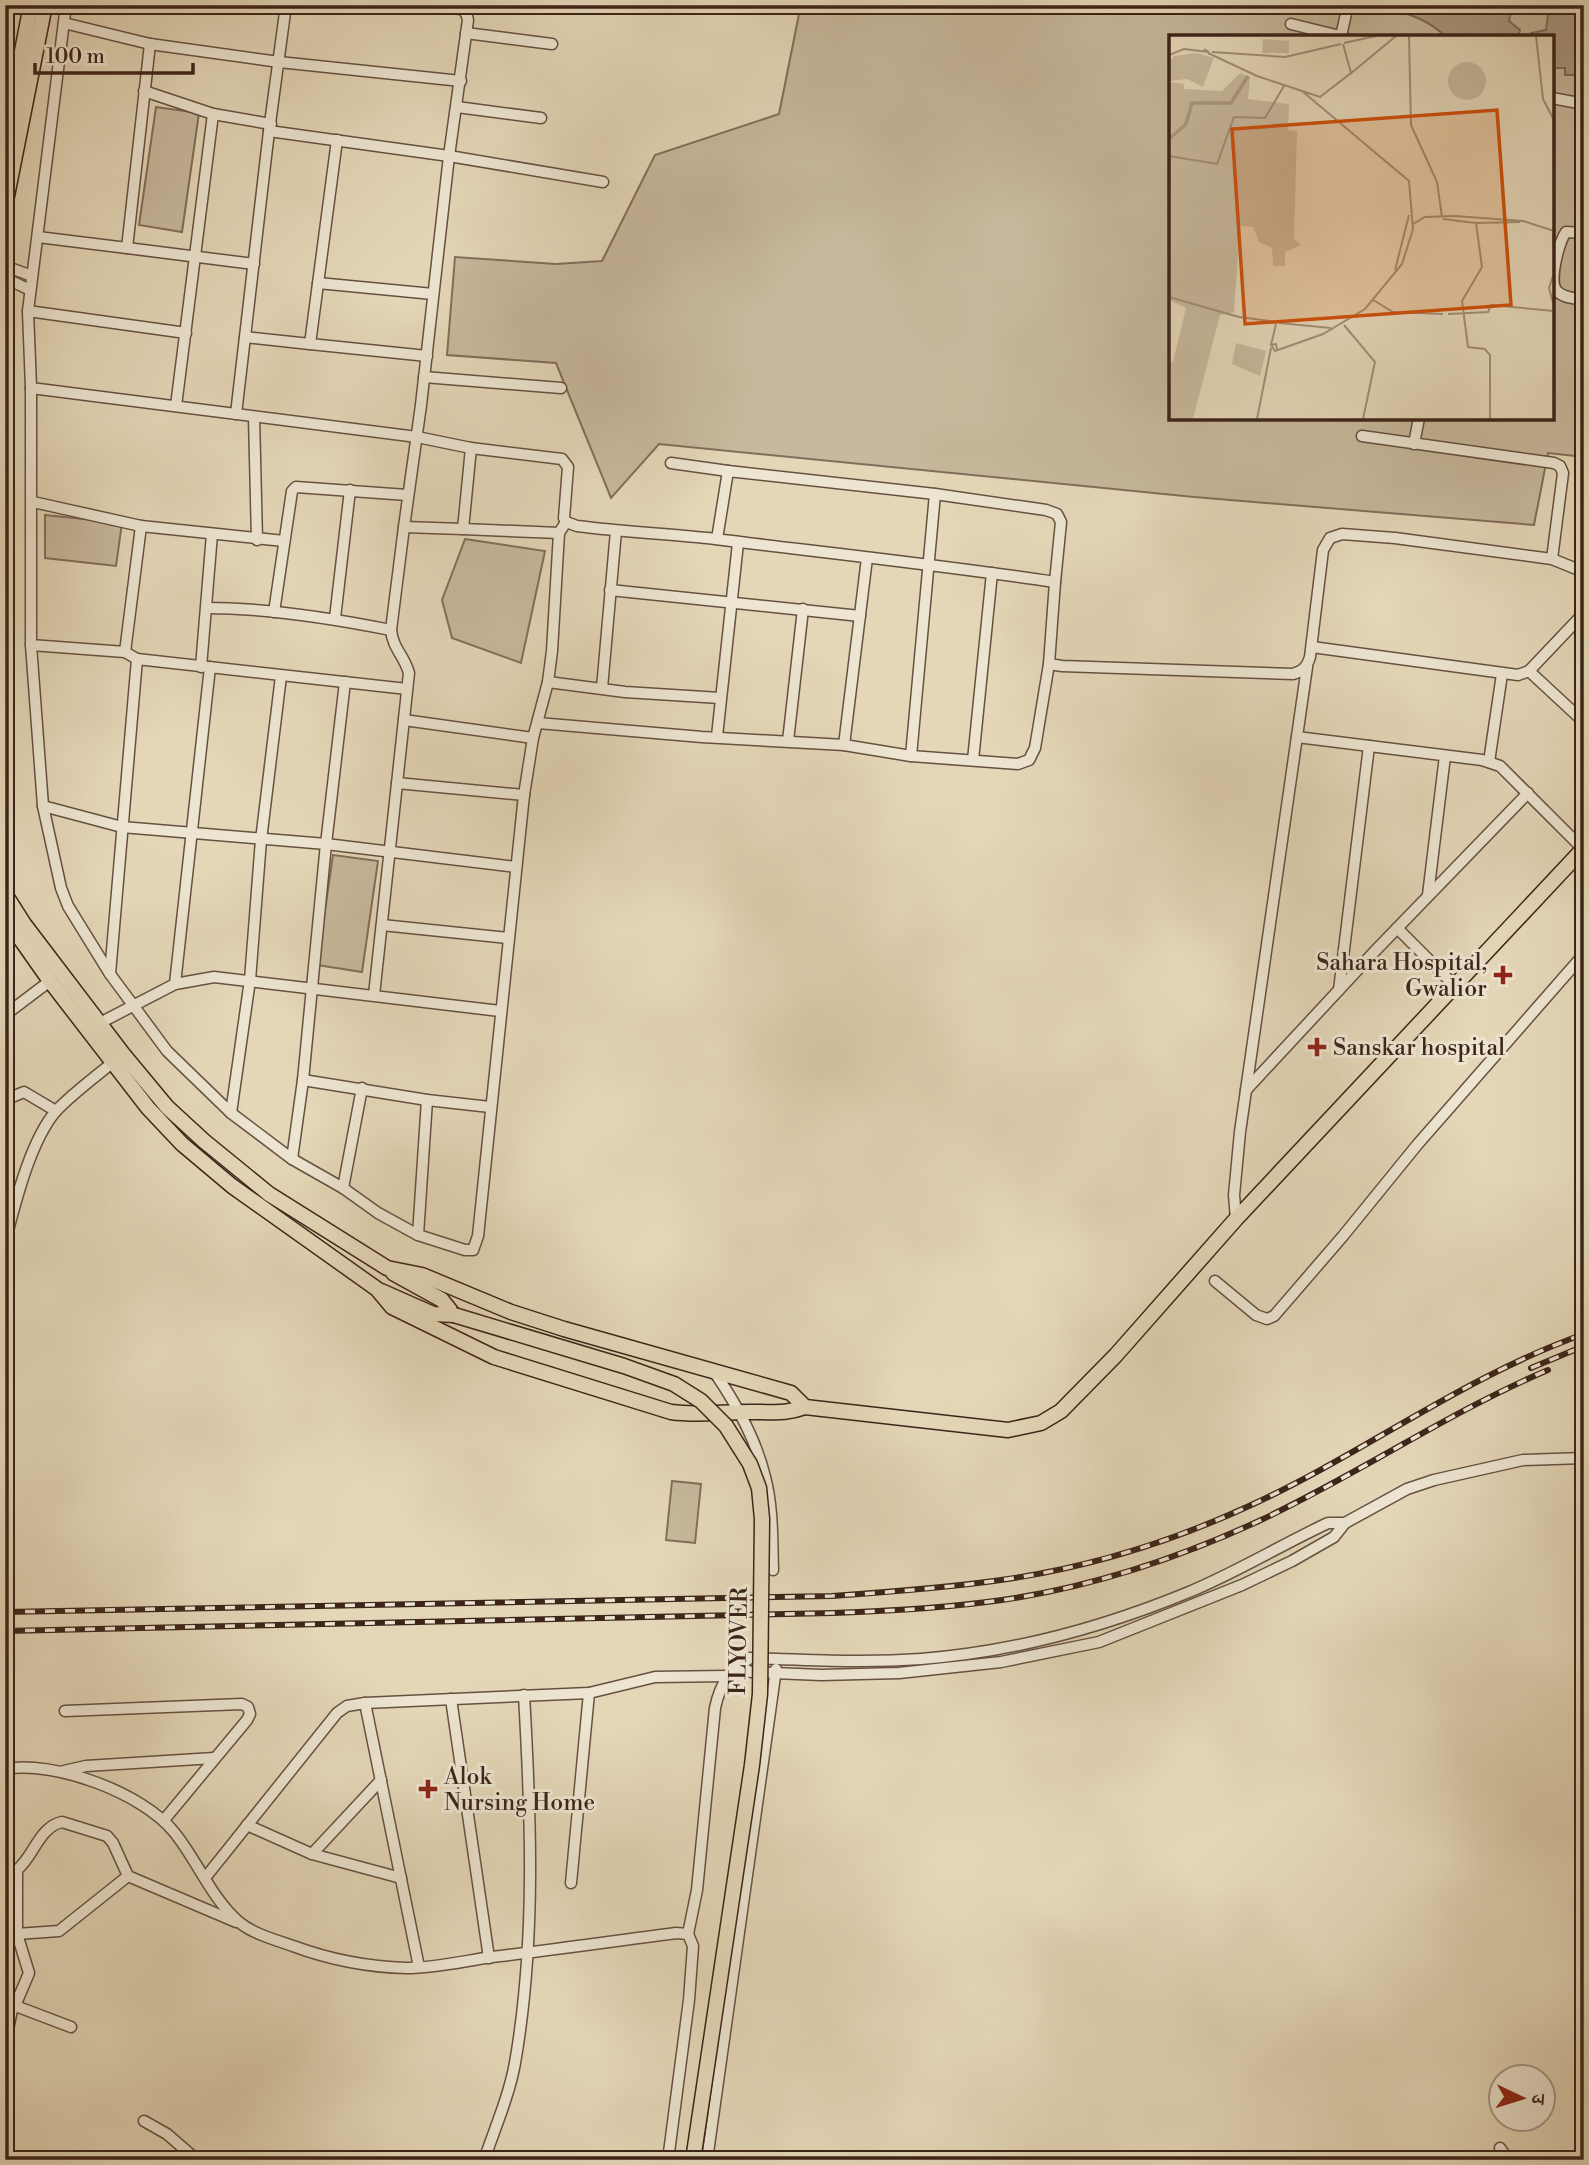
<svg xmlns="http://www.w3.org/2000/svg" width="1589" height="2165" viewBox="0 0 1589 2165" font-family="'Libre Bodoni','Noto Serif Devanagari',serif">
<rect width="100%" height="100%" fill="#e4d7b8"/>
<filter id="stains"><feTurbulence type="fractalNoise" baseFrequency=".00286" numOctaves="4"/><feColorMatrix values="0 0 0 0 .2 0 0 0 0 .09 0 0 0 0 .02 0 0 0 .5 -.17"/></filter>
<radialGradient id="worn" r=".72"><stop offset=".6" stop-color="#630" stop-opacity="0"/><stop offset="1" stop-color="#630" stop-opacity=".3"/></radialGradient>
<g fill="#c7b99d" stroke="#826e5b" stroke-width="2" fill-rule="evenodd">
<path d="M746,5H1584V457L1548,453L1534,525L1194,497L659,444L611,498L556,363L447,355L455,257L556,264L602,261L655,155L779,114L799,14ZM1171,37H1552V418H1171Z"/>
<path d="M156,107L199,113L182,232L139,225Z"/>
<path d="M45,515L122,523L116,566L45,558Z"/>
<path d="M465,539L545,551L521,663L452,638L442,600Z"/>
<path d="M333,855L378,861L362,972L317,965Z"/>
<path d="M672,1481L701,1484L695,1543L666,1540Z"/>
</g>
<g fill="#ab9a82" stroke="#7f6b58" stroke-width="2">
<path d="M1518,5L1512,7L1509,21L1520,30L1518,37H1446C1427,18 1405,13 1380,6Z"/>
<path d="M1538,5H1584V75H1565V68H1552V37H1530L1531,33L1546,30L1548,14Z"/>
</g>
<g fill="none" stroke-linecap="round" stroke-linejoin="round">
<g stroke="#665141" stroke-width="13">
<g id="minor">
<path d="M66,5L28,311L31,388L417,437L471,448L562,459L568,467L564,518L566,522L577,526C623,532 670,534 715,539C829,553 942,565 1055,582L1049,664L1062,666L1293,674C1303,671 1307,667 1310,657L1323,550L1330,538L1342,534L1395,538L1552,559L1584,572"/>
<path d="M419,5L461,9L466,13L468,20L449,156L421,405L404,527L463,529"/>
<path d="M64,23L150,44L279,62L461,81"/>
<path d="M1291,24L1344,37"/>
<path d="M466,33L552,44"/>
<path d="M1341,36L1348,5"/>
<path d="M144,91L213,114L271,124"/>
<path d="M1552,98L1584,104"/>
<path d="M457,107L541,118"/>
<path d="M269,131L449,156L603,182"/>
<path d="M1584,233L1566,232C1559,242 1548,282 1557,291C1563,298 1575,298 1584,300"/>
<path d="M38,237L127,248L150,44"/>
<path d="M127,248L254,264"/>
<path d="M5,266L32,276"/>
<path d="M5,278L30,290"/>
<path d="M318,283L433,294"/>
<path d="M28,311L186,333"/>
<path d="M245,337L310,344L337,140"/>
<path d="M310,344L427,356"/>
<path d="M424,377L561,388"/>
<path d="M31,388V645L125,652L137,659L407,689"/>
<path d="M176,406L213,114"/>
<path d="M236,414L269,131L286,5"/>
<path d="M254,417L257,540"/>
<path d="M1362,436L1554,463L1560,466L1563,473L1552,559"/>
<path d="M1414,444L1419,418"/>
<path d="M471,448L463,529L559,533"/>
<path d="M671,463L728,471"/>
<path d="M33,502L141,526L284,541"/>
<path d="M717,539L728,471L935,494L1046,510L1057,514L1061,522L1055,582"/>
<path d="M610,590L860,616"/>
<path d="M207,608C269,608 331,618 391,630"/>
<path d="M274,612L292,491L296,487L407,495"/>
<path d="M335,618L350,490"/>
<path d="M31,645L43,806L61,888L68,906L110,974L167,1051L231,1113L292,1159L343,1188L378,1213L418,1235L465,1250H473L478,1236L524,795L533,738L548,682L552,651L559,533L566,522"/>
<path d="M1312,647L1518,675L1529,671L1584,613"/>
<path d="M125,652L141,526"/>
<path d="M201,667L212,534"/>
<path d="M1529,671L1584,722"/>
<path d="M548,682L625,692L720,698"/>
<path d="M602,688L616,531"/>
<path d="M404,720L533,738"/>
<path d="M538,723L702,737L844,745L911,756L1018,764L1029,760L1035,748L1049,664"/>
<path d="M717,736L738,543"/>
<path d="M1297,737L1482,760L1500,766L1583,849"/>
<path d="M788,741L803,609"/>
<path d="M844,745L867,558"/>
<path d="M911,756L935,494"/>
<path d="M973,760L992,573"/>
<path d="M1489,762L1502,674"/>
<path d="M397,783L524,795"/>
<path d="M43,806L122,827L326,844L516,867"/>
<path d="M1428,895L1445,756"/>
<path d="M382,925L508,938"/>
<path d="M1397,928L1454,985"/>
<path d="M110,974L137,659"/>
<path d="M175,984L210,667"/>
<path d="M1339,990L1369,746"/>
<path d="M374,995L409,673C404,655 393,649 391,630L404,527"/>
<path d="M5,1015L50,981"/>
<path d="M96,1025L175,984L214,977L500,1011"/>
<path d="M303,1080L427,1100L490,1107"/>
<path d="M1246,1090L1376,950L1528,793"/>
<path d="M5,1100L24,1092L56,1111"/>
<path d="M231,1113L250,980L261,840L281,676"/>
<path d="M292,1159L303,1080L326,844L345,682"/>
<path d="M343,1188L362,1088"/>
<path d="M1236,1219L1234,1195L1240,1132L1307,667"/>
<path d="M418,1235L427,1100"/>
<path d="M5,1242C15,1204 30,1141 56,1111C74,1092 98,1075 118,1058"/>
<path d="M1215,1281L1256,1315L1267,1319L1274,1316L1343,1236L1417,1145L1584,954"/>
<path d="M715,1373C737,1405 756,1439 765,1477C773,1507 772,1539 773,1570"/>
<path d="M738,1667L751,1672L821,1675L899,1673L1001,1662L1099,1642L1242,1585L1292,1561L1334,1537L1345,1523"/>
<path d="M451,1699L489,1958"/>
<path d="M365,1703L419,1967"/>
<path d="M65,1711L242,1704L248,1707L250,1714L247,1720L164,1820"/>
<path d="M5,1769C54,1760 143,1793 174,1832C197,1860 211,1898 239,1922C253,1934 276,1940 293,1946C328,1959 369,1967 407,1968C435,1968 464,1961 492,1957C553,1950 615,1941 676,1933L688,1934L693,1946L689,2000L668,2160"/>
<path d="M64,1771L86,1766L214,1758"/>
<path d="M247,1825L312,1854L401,1878"/>
<path d="M312,1854L381,1780"/>
<path d="M205,1878L337,1713L347,1706L365,1703L589,1693L655,1677L727,1676"/>
<path d="M571,1883L589,1693"/>
<path d="M17,1934L59,1931L128,1876"/>
<path d="M688,1934L697,1890L715,1708C721,1681 728,1674 750,1658C807,1660 864,1663 921,1659C1013,1652 1104,1627 1189,1592C1237,1572 1281,1545 1328,1523H1345L1407,1489L1434,1480L1523,1460L1584,1458"/>
<path d="M5,2000L13,2005L5,2044"/>
<path d="M13,2005L71,2027"/>
<path d="M15,2006L29,1973L17,1934V1870C34,1856 39,1827 62,1822L107,1836L113,1843L128,1876L236,1922"/>
<path d="M144,2121L167,2134L197,2160"/>
<path d="M1500,2148L1507,2158L1519,2160"/>
<path d="M484,2160C495,2128 509,2096 515,2063C536,1942 531,1817 524,1695"/>
<path d="M707,2160L776,1669"/>
</g>
</g>
<g stroke="#3c2419" stroke-width="17">
<g id="major">
<path d="M5,138L31,5"/>
<path d="M5,206L45,5"/>
<path d="M5,894L24,924L123,1054L167,1107L204,1141L269,1194L387,1268L422,1275L511,1312L564,1329L791,1393L805,1407"/>
<path d="M5,917L50,981L148,1108L182,1144L232,1186L377,1289L392,1307L494,1357L671,1412C700,1416 727,1411 756,1412C775,1412 786,1414 805,1407L1008,1430L1041,1423L1061,1411L1116,1355L1236,1219L1584,848"/>
<path d="M393,1273L442,1300L454,1315"/>
<path d="M381,1291L433,1314L454,1315"/>
</g>
</g>
<use href="#minor" stroke="#ede5d1" stroke-width="10"/>
<use href="#major" stroke="#e4d7b8" stroke-width="14"/>
<g stroke="#3c2419" stroke-width="6">
<g id="rail">
<path d="M1531,1368L1584,1346"/>
<path d="M5,1612L832,1596C889,1592 945,1588 1001,1580C1086,1568 1171,1542 1249,1506C1363,1454 1465,1376 1584,1334"/>
<path d="M5,1631L833,1613C890,1611 946,1608 1002,1600C1092,1587 1179,1558 1261,1520C1359,1474 1449,1412 1548,1370"/>
</g>
</g>
<use href="#rail" stroke="#ede5d1" stroke-width="3.5" stroke-dasharray="10" stroke-linecap="butt"/>
<g stroke="#3c2419" stroke-width="17" stroke-linecap="butt">
<path id="major-bridge" d="M454,1315L624,1366L674,1384L701,1401L726,1426L750,1464L759,1488L762,1519L760,1694L752,1765L693,2160"/>
</g>
<use href="#major-bridge" stroke="#e4d7b8" stroke-width="14"/>
</g>
<g fill="#8f2418" stroke="#ede5d1" stroke-width="2.5">
<path d="M1499.5 964.5h7v7h7v7h-7v7h-7v-7h-7v-7h7z"/>
<path d="M1313.5 1036.5h7v7h7v7h-7v7h-7v-7h-7v-7h7z"/>
<path d="M424.5 1778.5h7v7h7v7h-7v7h-7v-7h-7v-7h7z"/>
</g>
<g text-anchor="middle" stroke-width="6" stroke-linejoin="round" paint-order="stroke">
<g font-size="23" fill="#3c2419" stroke="#ede5d1" text-anchor="start">
<text x="1487" y="970" text-anchor="end">Sahara Hospital,<tspan x="1487" dy="26">Gwalior</tspan></text>
<text x="1333" y="1055">Sanskar hospital</text>
<text x="444" y="1784">Alok<tspan x="444" dy="26">Nursing Home</tspan></text>
</g>
<g font-size="23" fill="#3c2419" stroke="#ede5d1">
<text transform="translate(738 1641) rotate(-89)" y="8">FLYOVER</text>
</g>
</g>
<g transform="translate(1169 35)">
<rect width="385" height="385" fill="#e4d7b8"/>
<path d="M94,4L120,6V18H93ZM28,18L45,23L34,52L18,44L0,46V28L5,21ZM279 46a19 19 0 1 1 38 0a19 19 0 1 1-38 0ZM71,38L81,42L79,64L120,69L119,95L128,96L125,204L132,210L116,217V231H104L103,213L90,207L84,192L71,191L65,277L51,280L24,384H0V327H4L17,273L0,265V47L15,49V54L53,56ZM67,308L97,316L91,341L63,329Z" fill="#c7b99d"/>
<path fill="none" stroke="#ab9a82" stroke-width="3.5" d="M0,104L17,89L23,68H62L79,41"/>
<path fill="none" stroke="#a18f78" stroke-width="2" d="M240,1L242,90L268,147L273,182M367,1L374,64L385,85M175,8L207,1M43,17L116,22L172,9M39,18L88,41L151,62L182,38L174,9M0,20L15,14L40,17L35,14M181,39L227,1M0,121L48,129L65,82L96,83L115,51M274,184L307,188M244,189L256,182L286,181L354,186L385,196M384,198L385,234M226,235L240,180M385,238L380,253L385,271M0,262L70,282L108,287M204,265L224,277L274,279M279,279L319,277L322,270L385,276M110,288L162,293M175,290L206,327L194,384M102,310L107,289M108,314L107,309L102,310L106,316L154,299L196,274L233,229L244,194L240,146L133,56M88,384L102,313M321,384V320L316,314L299,312L293,266L313,232L307,188L351,187"/>
<path fill="#ce510e" fill-opacity="0.15" stroke="#ce510e" stroke-width="3.5" d="M328,75L342,270L76,289L63,94Z"/>
<rect width="385" height="385" fill="none" stroke="#3c2419" stroke-width="3.5"/>
</g>
<rect width="1589" height="2165" fill="none" stroke="#e4d7b8" stroke-width="28"/>
<rect x="7" y="7" width="1575" height="2151" fill="none" stroke="#3c2419" stroke-width="3.5"/>
<rect x="14" y="14" width="1561" height="2137" fill="none" stroke="#3c2419" stroke-width="2"/>
<g transform="translate(1522 2098) rotate(94)"><circle r="33" fill="#ede5d1" stroke="#a69887" stroke-width="2"/>
<path d="M0-5L12 26L0 18L-12 26Z" fill="#8f2418"/>
<text y="-10" font-size="19" font-weight="bold" text-anchor="middle" fill="#3c2419">उ</text>
</g>
<path d="M35 63v10h158v-10" fill="none" stroke="#3c2419" stroke-width="3.5"/>
<text x="46" y="63" font-size="21" fill="#3c2419" stroke="#ede5d1" stroke-width="5" paint-order="stroke">100 m</text>
<rect width="100%" height="100%" filter="url(#stains)"/>
<rect width="100%" height="100%" fill="url(#worn)"/>
</svg>
